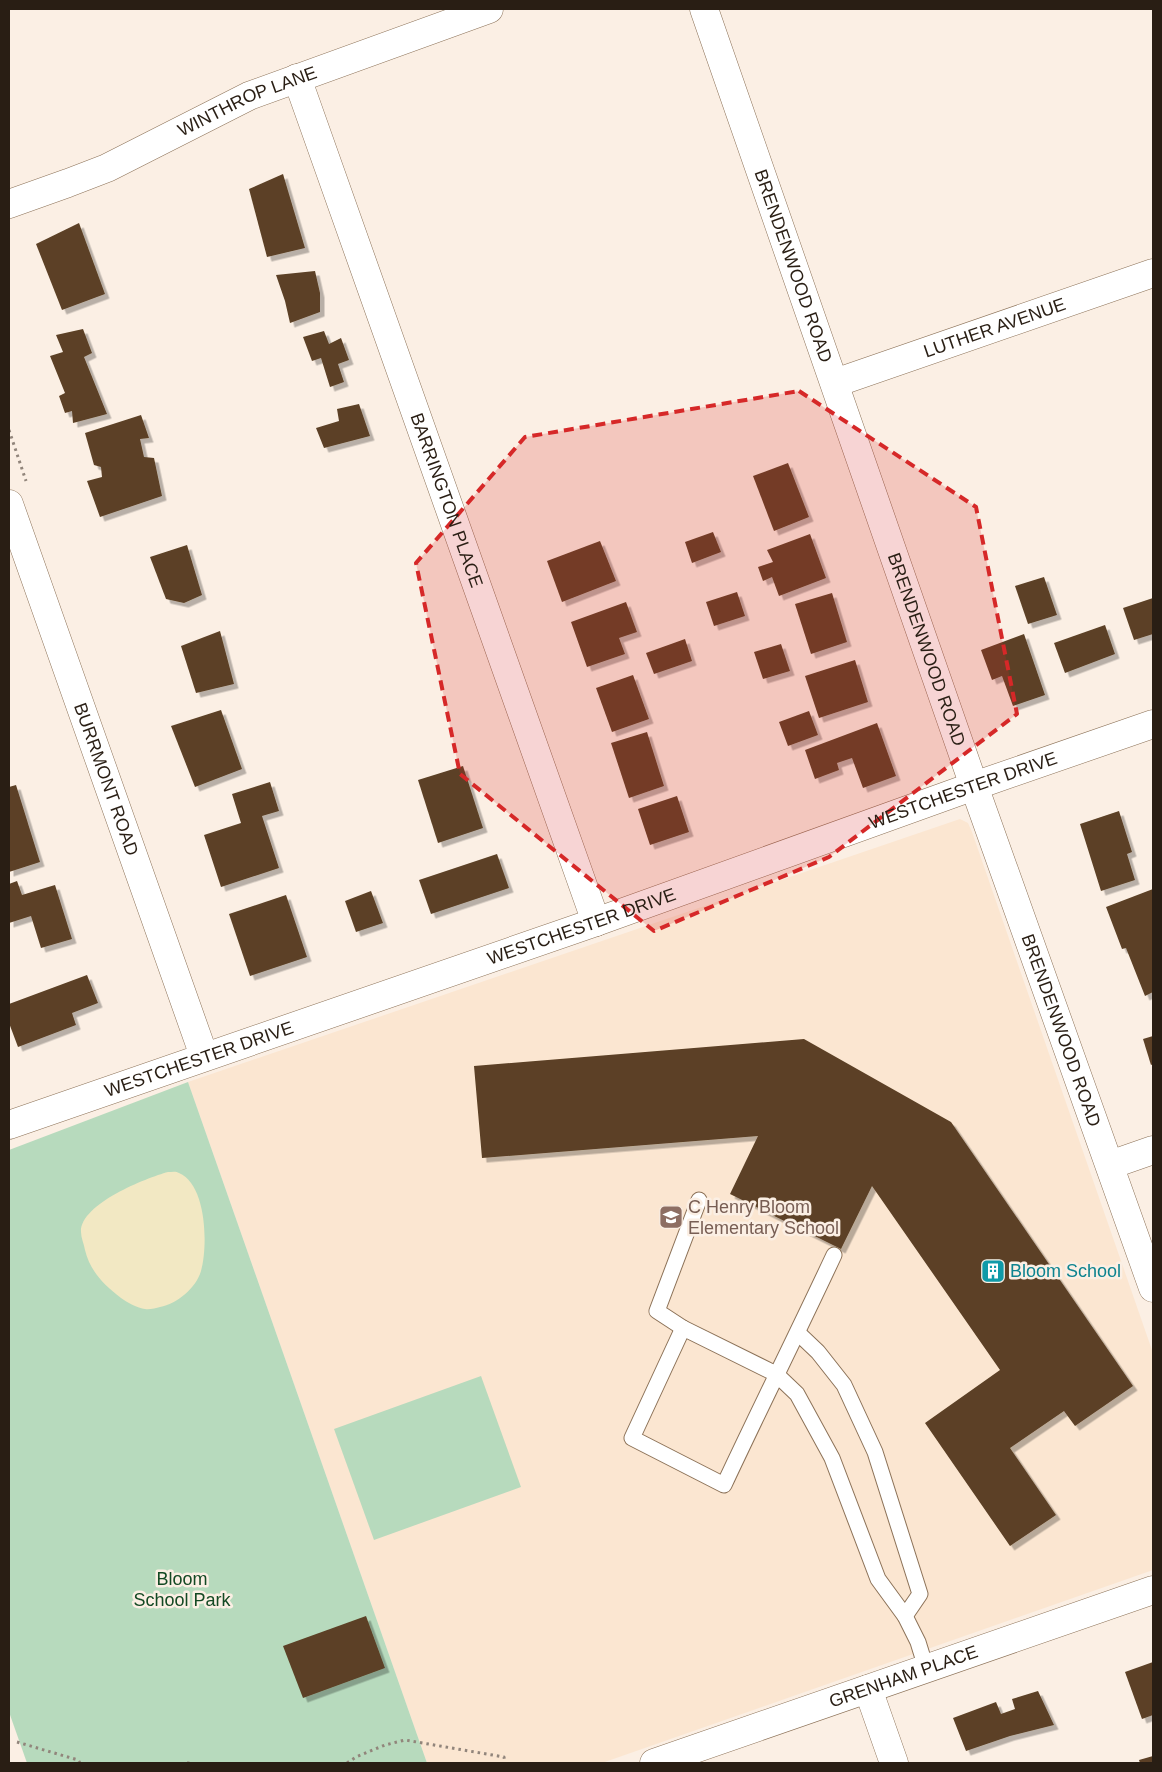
<svg xmlns="http://www.w3.org/2000/svg" width="1162" height="1772" viewBox="0 0 1162 1772" font-family="Arial,sans-serif">
<defs>
<filter id="shadow"><feDropShadow dx="4.5" dy="4.5" stdDeviation="0" flood-color="#0004"/></filter>
</defs>
<rect width="100%" height="100%" fill="#fbefe4"/>
<path fill="#fbe6d1" d="M960,819L968,823L972,832L1153,1353V1570L602,1763H427L188,1082Z"/>
<g fill="#b7dabd">
<path d="M188,1082L427,1763H27L9,1712V1150Z"/>
<path d="M481,1376L521,1487L374,1540L334,1429Z"/>
</g>
<path fill="#f2e8c3" d="M168,1172C172,1172 176,1171 179,1173C207,1185 208,1246 201,1271C196,1288 177,1304 160,1307C156,1308 149,1310 145,1309C138,1308 126,1302 121,1298C104,1285 90,1271 85,1250C84,1244 81,1238 81,1232C80,1204 146,1178 168,1172Z"/>
<g fill="#5b4025" filter="url(#shadow)">
<path d="M283,174L305,248L267,257L249,189Z"/>
<path d="M79,223L105,294L62,310L36,244Z"/>
<path d="M315,271L320,293V312L290,323L285,301L276,275Z"/>
<path d="M83,329L92,353L84,357L107,414L73,423L72,411L65,413L59,396L65,393L50,356L63,352L56,335Z"/>
<path d="M324,331L329,344L341,338L349,360L338,364L344,382L330,387L321,358L312,361L303,337Z"/>
<path d="M359,404L370,436L324,448L316,428L339,421L337,409Z"/>
<path d="M141,415L149,438L140,439L144,457L154,458L162,496L100,517L87,481L102,477L101,467L94,465L85,433Z"/>
<path d="M788,463L809,517L774,531L753,476Z"/>
<path d="M713,532L721,552L692,563L685,542Z"/>
<path d="M810,534L826,578L779,596L772,577L763,581L758,567L773,562L767,550Z"/>
<path d="M600,541L616,581L562,602L547,561Z"/>
<path d="M187,545L202,595L184,603L166,599L150,557Z"/>
<path d="M1044,577L1057,615L1028,624L1015,586Z"/>
<path d="M737,592L745,616L714,626L706,602Z"/>
<path d="M832,593L847,642L811,654L795,604Z"/>
<path d="M1153,598V634L1134,640L1123,608Z"/>
<path d="M626,602L637,632L619,638L625,654L587,667L571,622Z"/>
<path d="M1105,625L1115,654L1065,673L1054,643Z"/>
<path d="M220,631L234,684L196,693L181,646Z"/>
<path d="M1024,634L1045,695L1013,706L1002,676L992,680L981,650Z"/>
<path d="M685,639L692,661L654,674L646,653Z"/>
<path d="M781,644L790,671L763,679L754,652Z"/>
<path d="M855,660L868,702L819,718L805,676Z"/>
<path d="M633,675L649,719L612,732L596,688Z"/>
<path d="M221,710L242,769L195,787L171,726Z"/>
<path d="M809,711L818,735L788,746L779,722Z"/>
<path d="M877,723L896,776L863,788L852,758L837,763L839,770L815,779L805,750Z"/>
<path d="M647,732L664,786L629,798L611,743Z"/>
<path d="M463,766L483,828L438,843L418,780Z"/>
<path d="M270,782L279,811L262,816L279,868L221,887L204,835L241,823L232,794Z"/>
<path d="M16,785L40,862L9,872V787Z"/>
<path d="M677,796L689,832L650,845L638,809Z"/>
<path d="M1119,811L1132,852L1127,854L1135,880L1101,891L1080,824Z"/>
<path d="M497,854L509,888L431,914L419,880Z"/>
<path d="M17,881L22,895L55,885L72,939L41,948L31,916L9,923V884Z"/>
<path d="M1153,889V992L1145,996L1126,948L1122,949L1106,907Z"/>
<path d="M371,891L383,923L356,932L345,901Z"/>
<path d="M286,895L307,957L250,976L229,914Z"/>
<path d="M87,975L98,1003L72,1013L76,1025L18,1047L9,1023V1004Z"/>
<path d="M1153,1036V1064L1151,1065L1143,1039Z"/>
<path d="M804,1039L951,1122L1133,1386L1075,1426L1064,1411L1010,1448L1056,1515L1010,1546L925,1423L1000,1370L872,1186L841,1249L730,1194L758,1136L482,1158L474,1066Z"/>
<path d="M366,1616L385,1668L303,1698L283,1646Z"/>
<path d="M1153,1662V1715L1142,1719L1125,1672Z"/>
<path d="M1038,1691L1054,1725L1010,1736L966,1751L953,1718L996,1702L1001,1714L1015,1709L1012,1699Z"/>
<path d="M1153,1756V1763H1140L1139,1760Z"/>
</g>
<g fill="none" stroke-linecap="round" stroke-linejoin="round">
<g stroke="#8c7258" stroke-width="17">
<g id="lane">
<path d="M834,1255C798,1332 760,1408 724,1485L632,1438L683,1328L776,1374L797,1394L832,1458L878,1579L905,1616L918,1642L926,1668"/>
<path d="M683,1328L657,1311L699,1200"/>
<path d="M798,1333L818,1352L844,1385L875,1452L920,1594L905,1616"/>
</g>
</g>
<g stroke="#8c7258" stroke-width="29">
<g id="street">
<path id="s1" d="M704,9L974,786L1153,1288"/>
<path id="s2" d="M297,78L596,922"/>
<path id="s3" d="M9,204L68,183L107,168L249,96L489,9"/>
<path id="s4" d="M835,383L1153,273"/>
<path id="s5" d="M9,504L204,1056"/>
<path d="M1110,1165L1153,1150"/>
<path d="M868,1689L894,1763"/>
<path id="s6" d="M654,1763L1153,1590"/>
</g>
</g>
<g stroke="#8c7258" stroke-width="29">
<g id="secondary">
<path id="s7" d="M9,1125L596,922L974,786L1153,724"/>
</g>
</g>
<g stroke="#91857b" stroke-width="3" stroke-dasharray="2.5 4" stroke-linecap="butt">
<path d="M9,430L26,481"/>
<path d="M17,1742L78,1760L80,1763"/>
<path d="M187,1763H193"/>
<path d="M347,1763L356,1757L385,1745L405,1740L504,1757L505,1763"/>
</g>
<use href="#lane" stroke="#fff" stroke-width="15"/>
<use href="#street" stroke="#fff" stroke-width="28"/>
<use href="#secondary" stroke="#fff" stroke-width="28"/>
</g>
<path fill="#d62828" fill-opacity="0.2" stroke="#d62828" stroke-width="4" stroke-dasharray="10 6" stroke-linejoin="round" d="M799,391L976,507L1017,714L829,857L654,931L460,774L416,563L525,437Z"/>
<defs>
<g id="school-square" transform="scale(1.25)"><rect x="-9" y="-9" width="18" height="18" rx="4" fill="#8d6e63" stroke="#fbefe4"/><path d="M0-5L7-2L0 1L-7-2ZM-4 1L0 2.5L4 1V4Q0 6-4 4Z" fill="#fff"/></g>
<g id="building-square" transform="scale(1.25)"><rect x="-9" y="-9" width="18" height="18" rx="4" fill="#0f9aa8" stroke="#fbefe4"/><path d="M-4-6H4V6H1V3H-1V6H-4ZM-2.5-4.3h1.7v1.8h-1.7ZM.8-4.3h1.7v1.8H.8ZM-2.5-1h1.7V.8h-1.7ZM.8-1h1.7V.8H.8Z" fill="#fff"/></g>
</defs>
<g fill-rule="evenodd">
<use href="#school-square" x="671" y="1217"/>
<use href="#building-square" x="993" y="1271"/>
</g>
<g text-anchor="middle" stroke-width="5" stroke-linejoin="round" paint-order="stroke">
<g font-size="18" fill="#291e14" stroke="#fbefe4">
<text dy="6" stroke="none"><textPath href="#s3" startOffset="260">WINTHROP LANE</textPath></text>
<text dy="6" stroke="none"><textPath href="#s1" startOffset="272">BRENDENWOOD ROAD</textPath></text>
<text dy="6" stroke="none"><textPath href="#s4" startOffset="169">LUTHER AVENUE</textPath></text>
<text dy="6" stroke="none"><textPath href="#s2" startOffset="448">BARRINGTON PLACE</textPath></text>
<text dy="6" stroke="none"><textPath href="#s1" startOffset="678">BRENDENWOOD ROAD</textPath></text>
<text dy="6" stroke="none"><textPath href="#s5" startOffset="292">BURRMONT ROAD</textPath></text>
<text dy="6" stroke="none"><textPath href="#s7" startOffset="1011">WESTCHESTER DRIVE</textPath></text>
<text dy="6" stroke="none"><textPath href="#s7" startOffset="606">WESTCHESTER DRIVE</textPath></text>
<text dy="6" stroke="none"><textPath href="#s1" startOffset="1082">BRENDENWOOD ROAD</textPath></text>
<text dy="6" stroke="none"><textPath href="#s7" startOffset="201">WESTCHESTER DRIVE</textPath></text>
<text dy="6" stroke="none"><textPath href="#s6" startOffset="264">GRENHAM PLACE</textPath></text>
</g>
<g font-size="18" fill="#785e54" stroke="#fbefe4" text-anchor="start">
<text x="688" y="1213">C Henry Bloom<tspan x="688" dy="21">Elementary School</tspan></text>
</g>
<g font-size="18" fill="#0d838f" stroke="#fbefe4" text-anchor="start">
<text x="1010" y="1277">Bloom School</text>
</g>
<g font-size="18" fill="#134923" stroke="#fbefe4">
<text x="182" y="1585">Bloom<tspan x="182" dy="21">School Park</tspan></text>
</g>
</g>
<rect width="1162" height="1772" fill="none" stroke="#291e14" stroke-width="20"/>
</svg>
